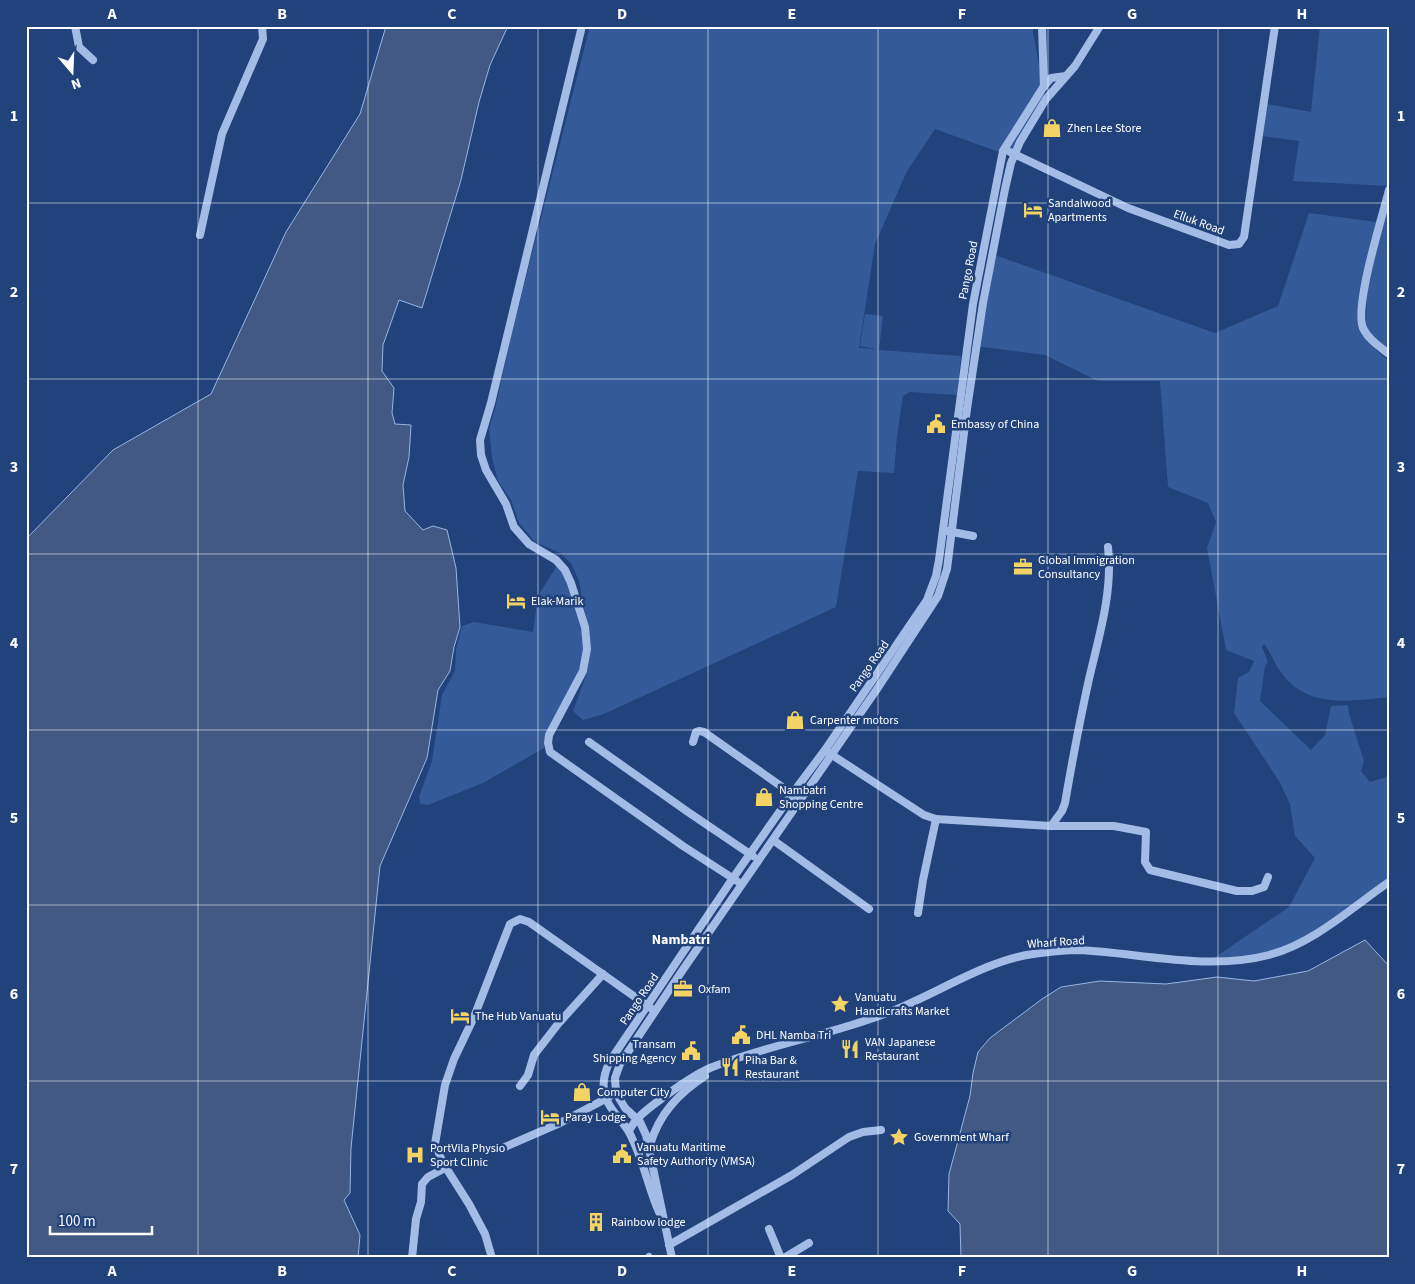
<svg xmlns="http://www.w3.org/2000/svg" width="1415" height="1284" viewBox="0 0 1415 1284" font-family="'Source Sans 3',sans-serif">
<rect width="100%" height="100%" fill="#21427b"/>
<g fill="#345a99">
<path d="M590,26H1032L1045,100L1010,156L935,129L907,171L875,244L859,348L876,349L860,346L865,314L883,316L879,350L961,356L957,395L910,392L903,396L897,436L894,473L858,471L836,607L604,714L583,720L573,711L587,673L591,649L588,626L583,604L579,581L571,563L560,553L535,542L519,523L511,500L498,481L492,458L489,429L495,409L514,324Z"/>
<path d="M1320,26H1389V186L1293,181L1299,141L1263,136L1267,104L1311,112Z"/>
<path d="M1389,204V351L1375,339L1366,328L1367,287H1360C1357,329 1356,334 1389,361V697C1351,701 1309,709 1282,674C1275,665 1271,653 1264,644L1262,647L1268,662L1265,666L1260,701L1311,750L1325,735L1331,706L1348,705L1349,714L1364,761L1361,771L1370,782L1389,776V885L1281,952L1211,960L1289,907L1315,858L1295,836L1290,804L1279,781L1234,713L1238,678L1249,672L1254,661L1226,650L1207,548L1216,522L1208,503L1168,487L1160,381H1098L1045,355L975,346L989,253L1215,333L1278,306L1309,213L1384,223Z"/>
<path d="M556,567L563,569C574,600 591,638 579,671C575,680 569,689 565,699C556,715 546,730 544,748L483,783L428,805L420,804L419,797L432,761L442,695L455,671L456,649L462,626L474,622L533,632L538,596Z"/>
</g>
<g fill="#415983" stroke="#96b6e7">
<path d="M386,26H508L490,65L479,102L461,180L422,308L399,300L383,345L382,371L394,388L392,413L395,424L411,425L409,457L403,485L405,511L423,530L433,526L447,530L456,568L460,627L454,647L450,671L438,690L427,758L380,866L351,1148L350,1193L344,1200L360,1235L358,1258H26V539L113,450L211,394L286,232L360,114Z"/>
<path d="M1365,940L1389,966V1258H961L960,1224L948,1211L949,1174L970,1096L973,1073L978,1052L990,1038L1042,999L1061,987L1100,981L1166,984L1217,977L1254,981L1308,971Z"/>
</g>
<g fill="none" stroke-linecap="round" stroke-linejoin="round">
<g stroke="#a3bce6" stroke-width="8">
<path d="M75,26L79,47L93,60"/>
<path d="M582,26L491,403L480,440L481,455L486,470L506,504L514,527L529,544L556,560L565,570L571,583L585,627L587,649L583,671L549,735L548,743L550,752L683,846L737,881"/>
<path d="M1042,26L1044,87"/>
<path d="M1010,152L1128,208L1229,245L1239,244L1244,237L1275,26"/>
<path d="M1389,190C1383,215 1352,311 1364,330C1369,340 1380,347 1389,354"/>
<path d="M200,235L222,134L263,39L262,26"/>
<path d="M947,531L973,536"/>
<path d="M589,742L688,812L753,856"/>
<path d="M693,742L696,732L699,731L704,732L795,796"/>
<path d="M829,753L924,815L936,819L1051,826H1114L1146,832L1145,862L1150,870L1237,891H1252L1264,887L1268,877"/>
<path d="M1051,826L1062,811L1065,803C1072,762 1080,720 1089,679C1099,636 1113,592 1108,547"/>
<path d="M773,840L869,909"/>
<path d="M918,913L923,880L936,819"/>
<path d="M520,1086L528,1075L534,1055L558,1024L603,974"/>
<path d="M629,1131C636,1117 648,1109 661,1099C676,1088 692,1076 710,1068C769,1044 833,1035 892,1011C936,994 987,960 1033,954C1048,952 1064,950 1079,950C1140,953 1208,971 1269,955C1314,943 1351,908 1389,882"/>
<path d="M650,1145C659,1114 678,1094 705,1076"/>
<path d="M505,1147L560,1123L609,1097"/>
<path d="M659,1212C648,1187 644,1162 631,1136C625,1122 611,1113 606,1098C601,1085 604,1073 610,1061L733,878L792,794L825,750L927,600L936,576L939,560L973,304L1003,151L1044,86L1051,78L1066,76"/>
<path d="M769,1229L781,1258"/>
<path d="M669,1245L792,1175L849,1137L863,1132L881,1130"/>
<path d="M412,1258L416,1219L421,1202L422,1184L428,1177L445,1168"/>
<path d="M492,1258L485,1234L469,1204L443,1163L435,1144L445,1085L454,1059L474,1017L510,924L520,919L529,922L652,1009"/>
<path d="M648,1258L649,1257"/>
<path d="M672,1258L646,1135L640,1122L625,1108L616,1093L615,1078L620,1064L682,971L877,689L938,596L947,569L967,409L983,303L1005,189L1011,163L1020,142L1046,99L1075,66L1100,26"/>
<path d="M784,1258L809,1243"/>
</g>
</g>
<path fill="none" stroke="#fff" stroke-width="1" stroke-opacity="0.55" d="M198,26V1258M368,26V1258M538,26V1258M708,26V1258M878,26V1258M1048,26V1258M1218,26V1258M26,203H1389M26,379H1389M26,554H1389M26,730H1389M26,905H1389M26,1081H1389"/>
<defs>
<g id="shop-bare" transform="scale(1.5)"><path d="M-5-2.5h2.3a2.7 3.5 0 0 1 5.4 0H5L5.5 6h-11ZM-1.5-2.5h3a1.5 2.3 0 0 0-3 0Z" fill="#f2d364" stroke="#21427b" stroke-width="2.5" paint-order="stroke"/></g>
<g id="hotel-bare" transform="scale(1.5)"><path d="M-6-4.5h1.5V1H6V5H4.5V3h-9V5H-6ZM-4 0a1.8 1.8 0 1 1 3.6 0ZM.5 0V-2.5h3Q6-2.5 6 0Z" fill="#f2d364" stroke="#21427b" stroke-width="2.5" paint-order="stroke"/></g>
<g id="civic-bare" transform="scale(1.5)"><path d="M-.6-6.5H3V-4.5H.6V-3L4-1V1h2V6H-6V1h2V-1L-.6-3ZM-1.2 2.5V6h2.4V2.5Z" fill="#f2d364" stroke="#21427b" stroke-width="2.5" paint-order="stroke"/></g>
<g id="office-bare" transform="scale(1.5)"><path d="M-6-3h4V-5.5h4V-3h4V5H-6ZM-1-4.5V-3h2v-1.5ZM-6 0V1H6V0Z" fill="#f2d364" stroke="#21427b" stroke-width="2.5" paint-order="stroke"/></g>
<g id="sight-bare" transform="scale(1.5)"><path d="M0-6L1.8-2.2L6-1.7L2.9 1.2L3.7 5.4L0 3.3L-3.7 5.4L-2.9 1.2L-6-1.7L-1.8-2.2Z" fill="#f2d364" stroke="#21427b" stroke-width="2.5" paint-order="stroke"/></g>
<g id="restaurant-bare" transform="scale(1.5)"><path d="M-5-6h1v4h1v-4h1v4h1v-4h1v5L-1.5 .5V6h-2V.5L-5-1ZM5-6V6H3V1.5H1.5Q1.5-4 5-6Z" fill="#f2d364" stroke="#21427b" stroke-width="2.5" paint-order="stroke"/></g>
<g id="hospital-bare" transform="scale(1.5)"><path d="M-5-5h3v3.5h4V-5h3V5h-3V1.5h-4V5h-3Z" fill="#f2d364" stroke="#21427b" stroke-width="2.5" paint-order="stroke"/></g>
<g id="building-bare" transform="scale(1.5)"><path d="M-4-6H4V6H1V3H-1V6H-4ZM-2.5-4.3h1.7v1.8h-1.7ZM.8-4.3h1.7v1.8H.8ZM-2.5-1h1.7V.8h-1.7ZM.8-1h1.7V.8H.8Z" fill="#f2d364" stroke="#21427b" stroke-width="2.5" paint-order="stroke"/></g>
</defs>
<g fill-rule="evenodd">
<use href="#shop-bare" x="1052" y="128"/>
<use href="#hotel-bare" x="1033" y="210"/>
<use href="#civic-bare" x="936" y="424"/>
<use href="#office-bare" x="1023" y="567"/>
<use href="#hotel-bare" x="516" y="601"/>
<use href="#shop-bare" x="795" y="720"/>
<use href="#shop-bare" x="764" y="797"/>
<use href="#office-bare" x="683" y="989"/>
<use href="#sight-bare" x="840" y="1004"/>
<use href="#hotel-bare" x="460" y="1016"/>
<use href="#civic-bare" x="741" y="1035"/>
<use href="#restaurant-bare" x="850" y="1049"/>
<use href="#civic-bare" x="691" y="1051"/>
<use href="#restaurant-bare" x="730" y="1067"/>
<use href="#shop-bare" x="582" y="1092"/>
<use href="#hotel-bare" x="550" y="1117"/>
<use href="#sight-bare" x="899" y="1137"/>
<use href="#civic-bare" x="622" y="1154"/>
<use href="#hospital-bare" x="415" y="1155"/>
<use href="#building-bare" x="596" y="1222"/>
</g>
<g text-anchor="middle" stroke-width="5" stroke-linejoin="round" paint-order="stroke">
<g font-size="12" fill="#fff" stroke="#21427b" text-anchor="start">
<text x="1067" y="132">Zhen Lee Store</text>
<text x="1048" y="207">Sandalwood<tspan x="1048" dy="14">Apartments</tspan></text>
<text x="951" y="428">Embassy of China</text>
<text x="1038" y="564">Global Immigration<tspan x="1038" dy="14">Consultancy</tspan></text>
<text x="531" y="605">Elak-Marik</text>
<text x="810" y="724">Carpenter motors</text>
<text x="779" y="794">Nambatri<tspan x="779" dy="14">Shopping Centre</tspan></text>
<text x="698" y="993">Oxfam</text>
<text x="855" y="1001">Vanuatu<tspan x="855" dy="14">Handicrafts Market</tspan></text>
<text x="475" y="1020">The Hub Vanuatu</text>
<text x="756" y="1039">DHL Namba Tri</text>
<text x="865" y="1046">VAN Japanese<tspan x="865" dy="14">Restaurant</tspan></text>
<text x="676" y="1048" text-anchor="end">Transam<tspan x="676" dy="14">Shipping Agency</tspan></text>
<text x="745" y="1064">Piha Bar &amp;<tspan x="745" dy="14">Restaurant</tspan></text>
<text x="597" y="1096">Computer City</text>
<text x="565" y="1121">Paray Lodge</text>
<text x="914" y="1141">Government Wharf</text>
<text x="637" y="1151">Vanuatu Maritime<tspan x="637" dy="14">Safety Authority (VMSA)</tspan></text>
<text x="430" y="1152">PortVila Physio<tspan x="430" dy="14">Sport Clinic</tspan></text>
<text x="611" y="1226">Rainbow lodge</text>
</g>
<g font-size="12" fill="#fff" stroke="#21427b">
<text transform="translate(1199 222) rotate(20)" y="4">Elluk Road</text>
<text transform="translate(968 270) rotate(-79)" y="4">Pango Road</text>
<text transform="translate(869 666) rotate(-55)" y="4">Pango Road</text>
<text transform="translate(1056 942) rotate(-4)" y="4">Wharf Road</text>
<text transform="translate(639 999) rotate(-56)" y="4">Pango Road</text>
</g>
<g font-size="14" font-weight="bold" fill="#fff" stroke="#21427b">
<text x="681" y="944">Nambatri</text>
</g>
</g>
<rect width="1415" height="1284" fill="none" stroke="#21427b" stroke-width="55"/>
<g transform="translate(72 72) rotate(161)" stroke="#21427b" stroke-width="4" paint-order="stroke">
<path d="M0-4L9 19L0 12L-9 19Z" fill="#ffffff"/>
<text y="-8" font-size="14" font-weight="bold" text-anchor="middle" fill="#ffffff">N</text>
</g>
<path d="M50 1226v8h102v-8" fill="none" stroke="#ffffff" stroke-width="2.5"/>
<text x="58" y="1226" font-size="15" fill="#ffffff" stroke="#21427b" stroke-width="4" paint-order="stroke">100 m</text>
<rect x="28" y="28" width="1360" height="1228" fill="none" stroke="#fff" stroke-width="2"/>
<g font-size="16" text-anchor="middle" font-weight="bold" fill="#fff">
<text x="112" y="19">A</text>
<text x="282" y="19">B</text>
<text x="452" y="19">C</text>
<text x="622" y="19">D</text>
<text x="792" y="19">E</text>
<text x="962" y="19">F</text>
<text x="1132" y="19">G</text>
<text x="1302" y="19">H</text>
<text x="14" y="121">1</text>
<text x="1401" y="121">1</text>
<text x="14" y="297">2</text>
<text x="1401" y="297">2</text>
<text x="14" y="472">3</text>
<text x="1401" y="472">3</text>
<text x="14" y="648">4</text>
<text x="1401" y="648">4</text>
<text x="14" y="823">5</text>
<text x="1401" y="823">5</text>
<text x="14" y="999">6</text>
<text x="1401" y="999">6</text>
<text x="14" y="1174">7</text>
<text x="1401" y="1174">7</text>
<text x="112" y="1276">A</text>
<text x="282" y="1276">B</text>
<text x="452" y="1276">C</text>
<text x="622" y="1276">D</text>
<text x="792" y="1276">E</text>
<text x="962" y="1276">F</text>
<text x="1132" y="1276">G</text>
<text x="1302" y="1276">H</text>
</g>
</svg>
